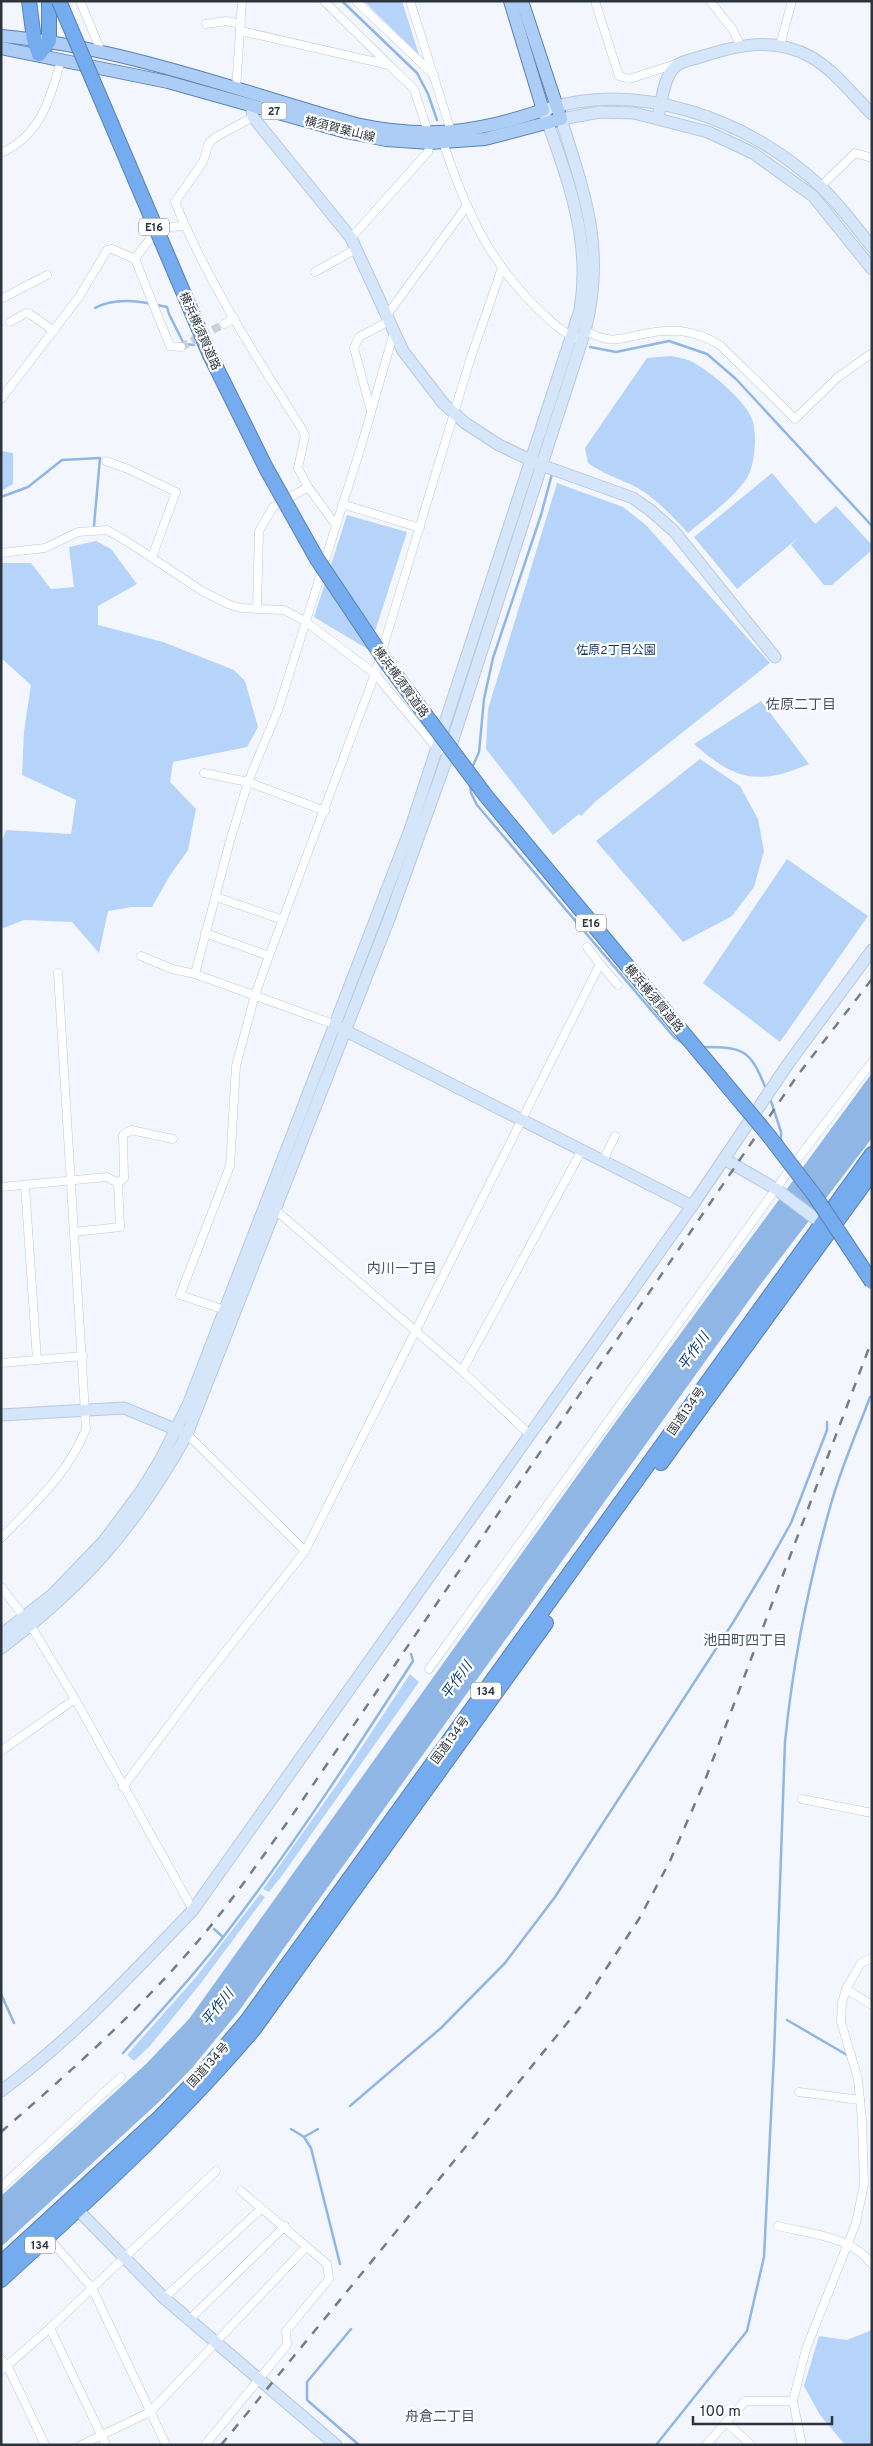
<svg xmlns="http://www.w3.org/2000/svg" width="873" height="2446" viewBox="0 0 873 2446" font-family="Overpass,'Noto Sans JP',sans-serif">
<rect width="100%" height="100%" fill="#f3f7fd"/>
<g fill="#b6d4f9">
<path d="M364,1H402L419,55Z"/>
<path d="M670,356C676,357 683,358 688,360C706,367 746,401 752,419C757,433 755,458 750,472C741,493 706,518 688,533C672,516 657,499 636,487C620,479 603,474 588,463L585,448L647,358Z"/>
<path d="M1,451L13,453V484L1,491Z"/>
<path d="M772,473L815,524L836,506L872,545V550L832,585H824L791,545L799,537L737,589L694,537Z"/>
<path d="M557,483L623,507L646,525L770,663L596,801L581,816L579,814L553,835L486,749L488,709Z"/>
<path d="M347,515L407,532L369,650L314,617Z"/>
<path d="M96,541L111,549L137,584L98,606V625L163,642L234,670L245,681L258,727L247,747L173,762L170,782L196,809L188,850L169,877L152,907H132L108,911L99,953L72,922L24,920L1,929V843L6,830L71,834L76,800L22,775L24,731L31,685L1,658V563H31L51,589L74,587L69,547Z"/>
<path d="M761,701L809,764C758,786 734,780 694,744Z"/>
<path d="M700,759L740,786L758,819L764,851L754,887L732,916L683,942L596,841Z"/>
<path d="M787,859L868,916L780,1042L703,983Z"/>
<path d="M410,1674L419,1682L281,1877L269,1892L263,1889L338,1783Z"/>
<path d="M260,1894L265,1897L201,1983L150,2046L134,2061L127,2055L196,1977Z"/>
<path d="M872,2330V2445H845L820,2415L804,2386L819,2336L847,2340Z"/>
</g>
<path fill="#90b6e6" d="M872,1073V1138L760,1285L239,2011L192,2068L160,2101L1,2247V2196L146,2064L189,2019L617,1420Z"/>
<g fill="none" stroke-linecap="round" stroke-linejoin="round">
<g stroke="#90b6e6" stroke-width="2.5">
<path d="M342,1L417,73L428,94L437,120"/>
<path d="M95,308C117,296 143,302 167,307L169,314L184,344L194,345"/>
<path d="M590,347L616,352L669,341L707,354L736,379L872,526"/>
<path d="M1,497L28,487L62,460L100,458L94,526"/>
<path d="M472,768L479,752L484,699L493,658L541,515L552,474"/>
<path d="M470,784L471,793L477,805L674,1037L684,1044"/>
<path d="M702,1047C744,1047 750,1049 766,1089"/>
<path d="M770,1098L781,1132V1144"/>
<path d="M214,1929L223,1937"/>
<path d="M1,1994L14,2023"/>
<path d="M787,2020L847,2055"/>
<path d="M123,2053C157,2015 193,1977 224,1936C292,1848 353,1754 413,1661L411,1654"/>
<path d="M350,2106L441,2028L505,1963L555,1897L734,1621L767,1566L791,1523L827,1430V1422"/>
<path d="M291,2129L304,2137L311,2148L340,2264"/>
<path d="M304,2137L318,2129"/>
<path d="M351,2329L307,2382V2400L359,2445"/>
<path d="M656,2445L747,2331L764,2257L774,2055L785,1742C793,1662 809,1581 831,1504C841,1468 857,1432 870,1397"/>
</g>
<path stroke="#cbd0d7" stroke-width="8" stroke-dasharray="8 4" stroke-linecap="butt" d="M181,347L224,324"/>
<g stroke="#b6c9e2" stroke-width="9">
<g id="street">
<path d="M80,1L101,51"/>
<path d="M324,1L389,65"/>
<path d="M356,1L434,75"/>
<path d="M410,1L451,131"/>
<path d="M595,1L619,76L629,79L676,64"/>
<path d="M710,1L733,30L740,45"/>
<path d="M206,24L226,21L241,24"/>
<path d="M241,31L389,65L414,89L428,132L430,143L428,152L351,238"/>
<path d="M780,45L792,1"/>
<path d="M236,89L242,1"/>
<path d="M253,117L216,137L209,143L203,162L175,202C208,282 256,357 302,429L305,436L298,468L308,487L335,524"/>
<path d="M442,139C464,206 487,260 539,310C551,321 561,332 576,338"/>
<path d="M1,153C40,136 51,98 61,60"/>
<path d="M820,187L855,153L872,158"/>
<path d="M135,259C150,238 156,225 185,226"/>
<path d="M315,272L356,249"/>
<path d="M1,299L47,275"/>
<path d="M387,315L466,207"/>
<path d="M10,322L26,313L30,314L54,331"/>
<path d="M224,324L234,318"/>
<path d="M585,331C592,334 600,338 607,339C617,341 628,337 638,335C670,328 691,328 720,345L795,419L837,378L872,353"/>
<path d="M1,399L79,297L107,250L112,249L135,259L170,346L181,347"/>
<path d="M371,411L354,348L359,337L389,321"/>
<path d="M106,461L128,469L176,492L152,557"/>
<path d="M342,504L420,528"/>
<path d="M1,553L45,548L78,532L107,530L128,542L202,591L228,604L240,608L284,610L305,621L375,674L439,751"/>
<path d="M257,609L259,531L273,507L308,487"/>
<path d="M204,773L248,782L325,811"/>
<path d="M216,897L283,920"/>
<path d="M205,933L269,956"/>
<path d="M587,947L600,964"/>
<path d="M141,956L172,969L195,974L336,1025"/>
<path d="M195,974L230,841L248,782L278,710L363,440L394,332"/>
<path d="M603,1161L615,1136"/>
<path d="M118,1183L124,1178L123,1135L131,1130L173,1139"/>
<path d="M25,1185L37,1360"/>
<path d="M1,1187L107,1177L118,1183L120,1227L74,1232"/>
<path d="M272,1207L462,1371L529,1434"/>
<path d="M228,1311L180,1295L230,1166L236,1066L255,995L269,956L375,674L471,357L502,268"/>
<path d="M1,1363L83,1356"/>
<path d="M462,1371L582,1150"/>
<path d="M187,1434L305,1551"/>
<path d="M1,1538C34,1504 68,1474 86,1429L58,973"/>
<path d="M1,1587L31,1626L75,1699L193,1910"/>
<path d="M429,1669L791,1168L872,1062"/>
<path d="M1,1751L75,1699"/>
<path d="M123,1787L200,1684L305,1551L600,964L618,985"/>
<path d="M802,1799L872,1813"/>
<path d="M846,1989L872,2005"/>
<path d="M799,2092L860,2100"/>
<path d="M1,2187L121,2077"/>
<path d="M778,2226C810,2234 851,2236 872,2264"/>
<path d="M48,2237L92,2288L166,2445"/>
<path d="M164,2298L261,2209"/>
<path d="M189,2320L285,2226"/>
<path d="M50,2328L106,2445"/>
<path d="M1,2359L7,2365L45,2445"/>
<path d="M1,2371L50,2328L216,2171"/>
<path d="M726,2422L751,2445"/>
<path d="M81,2445L150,2412L306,2247"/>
<path d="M205,2445L287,2345L286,2331L329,2279L327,2264L241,2191"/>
<path d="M706,2445L745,2401H793"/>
<path d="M802,2445L793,2401L806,2349L856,2223L864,2184L862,2121L858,2079L841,2022L842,2003L846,1989L861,1963L872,1958"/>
</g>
</g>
<g stroke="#b6c9e2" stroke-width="13">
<g id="secondary">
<path d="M251,105L253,117L351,238L403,351L443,403L465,423L499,445L541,465L633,498L650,510L674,531L775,657"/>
<path d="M659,112C662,99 664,79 673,69C679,61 691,60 700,57C738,45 774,36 811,57C834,70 853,95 872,114"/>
<path d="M340,1028L692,1206L724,1159L776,1189L829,1229"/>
<path d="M724,1159L788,1064L872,950"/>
<path d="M1,1415L124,1408L182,1432"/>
<path d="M1,1635L53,1594L104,1541L142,1490L162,1457L188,1405L410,830L580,310C592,240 567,176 543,110C638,79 749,119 820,186C839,204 856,227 872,247"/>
<path d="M1,1648C84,1586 137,1525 187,1434L389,919L448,755L585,331C606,250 585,195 561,119L600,112L634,113L708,132L753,153L813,196L872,269"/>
<path d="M1,2091C73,2038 132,1974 193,1910L692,1206"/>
<path d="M73,2205L164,2298L336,2445"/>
</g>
</g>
<g stroke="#5b81b1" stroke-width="14">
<g id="primary">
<path d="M1,36C123,47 239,91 356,124C426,139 476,133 543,110L510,1"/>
<path d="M1,48L168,82L346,132L386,140L430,143L485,139L561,119L522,1"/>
</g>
</g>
<g stroke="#5b81b1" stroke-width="16">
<g id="highway">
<path d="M29,1L34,39L39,54"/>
<path d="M39,54L49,41V1"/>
<path d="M661,1463L872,1173"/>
<path d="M1,2263L159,2118L204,2071L246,2022L872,1154"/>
<path d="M1,2280C89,2200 177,2120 254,2029L546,1623"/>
</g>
</g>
<use href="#street" stroke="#fff" stroke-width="8"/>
<use href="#secondary" stroke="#d6e6fa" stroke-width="11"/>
<use href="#primary" stroke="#accdf5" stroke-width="12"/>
<use href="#highway" stroke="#75abef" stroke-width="14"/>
<g stroke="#757c84" stroke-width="2.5" stroke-dasharray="9 9" stroke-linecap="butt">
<path d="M1,2132C65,2076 129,2020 185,1956C224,1913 257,1864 291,1817L797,1076L872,979"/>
<path d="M221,2445L582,2005L639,1919L670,1861L704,1783L872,1340"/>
</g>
<g stroke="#5b81b1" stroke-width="16" stroke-linecap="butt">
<path id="highway-bridge" d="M59,1L210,355L266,468L317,559L386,662L486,796L769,1136L815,1196L872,1282"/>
</g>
<use href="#highway-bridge" stroke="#75abef" stroke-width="14"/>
</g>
<g text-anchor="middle" stroke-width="4.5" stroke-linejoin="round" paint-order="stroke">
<g fill="#fff" stroke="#6b7178" stroke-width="1">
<rect x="261.5" y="102.5" width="25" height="17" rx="4"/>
<rect x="139" y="218.5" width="30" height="17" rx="4"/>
<rect x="576" y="914.5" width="30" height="17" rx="4"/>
<rect x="471" y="1682.5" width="30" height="17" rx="4"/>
<rect x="25" y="2236.5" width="30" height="17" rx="4"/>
</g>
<g font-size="11" font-weight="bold" fill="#2c343e">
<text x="274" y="115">27</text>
<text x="154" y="231">E16</text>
<text x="591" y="927">E16</text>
<text x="486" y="1695">134</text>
<text x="40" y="2249">134</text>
</g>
<g font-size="12" fill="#2c343e" stroke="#fff">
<text transform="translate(340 129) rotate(14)" y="4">横須賀葉山線</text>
<text transform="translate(200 331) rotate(66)" y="4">横浜横須賀道路</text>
<text transform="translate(401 682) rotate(54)" y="4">横浜横須賀道路</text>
<text transform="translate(654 998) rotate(50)" y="4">横浜横須賀道路</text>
<text transform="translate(686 1411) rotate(-55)" y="4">国道134号</text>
<text transform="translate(450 1740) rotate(-54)" y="4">国道134号</text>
<text transform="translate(208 2065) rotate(-48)" y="4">国道134号</text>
</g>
<g font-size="12" fill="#0d335f" stroke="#fff">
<text x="616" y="654">佐原2丁目公園</text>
</g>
<g font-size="14" fill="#415267" stroke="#fff">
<text x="801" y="709">佐原二丁目</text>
<text x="402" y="1273">内川一丁目</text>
<text x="745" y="1645">池田町四丁目</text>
<text x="440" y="2421">舟倉二丁目</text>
</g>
<g font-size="14" font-style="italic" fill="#093e77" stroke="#fff">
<text transform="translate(693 1351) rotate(-54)" y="5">平作川</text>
<text transform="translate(456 1680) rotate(-54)" y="5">平作川</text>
<text transform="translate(217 2007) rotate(-51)" y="5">平作川</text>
</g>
</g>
<rect width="873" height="2446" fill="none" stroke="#2c343e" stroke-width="5"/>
<path d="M693 2416v8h139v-8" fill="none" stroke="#2c343e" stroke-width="2.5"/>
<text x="700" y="2416" font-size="15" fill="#2c343e" stroke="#ffffff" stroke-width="4" paint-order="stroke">100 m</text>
</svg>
